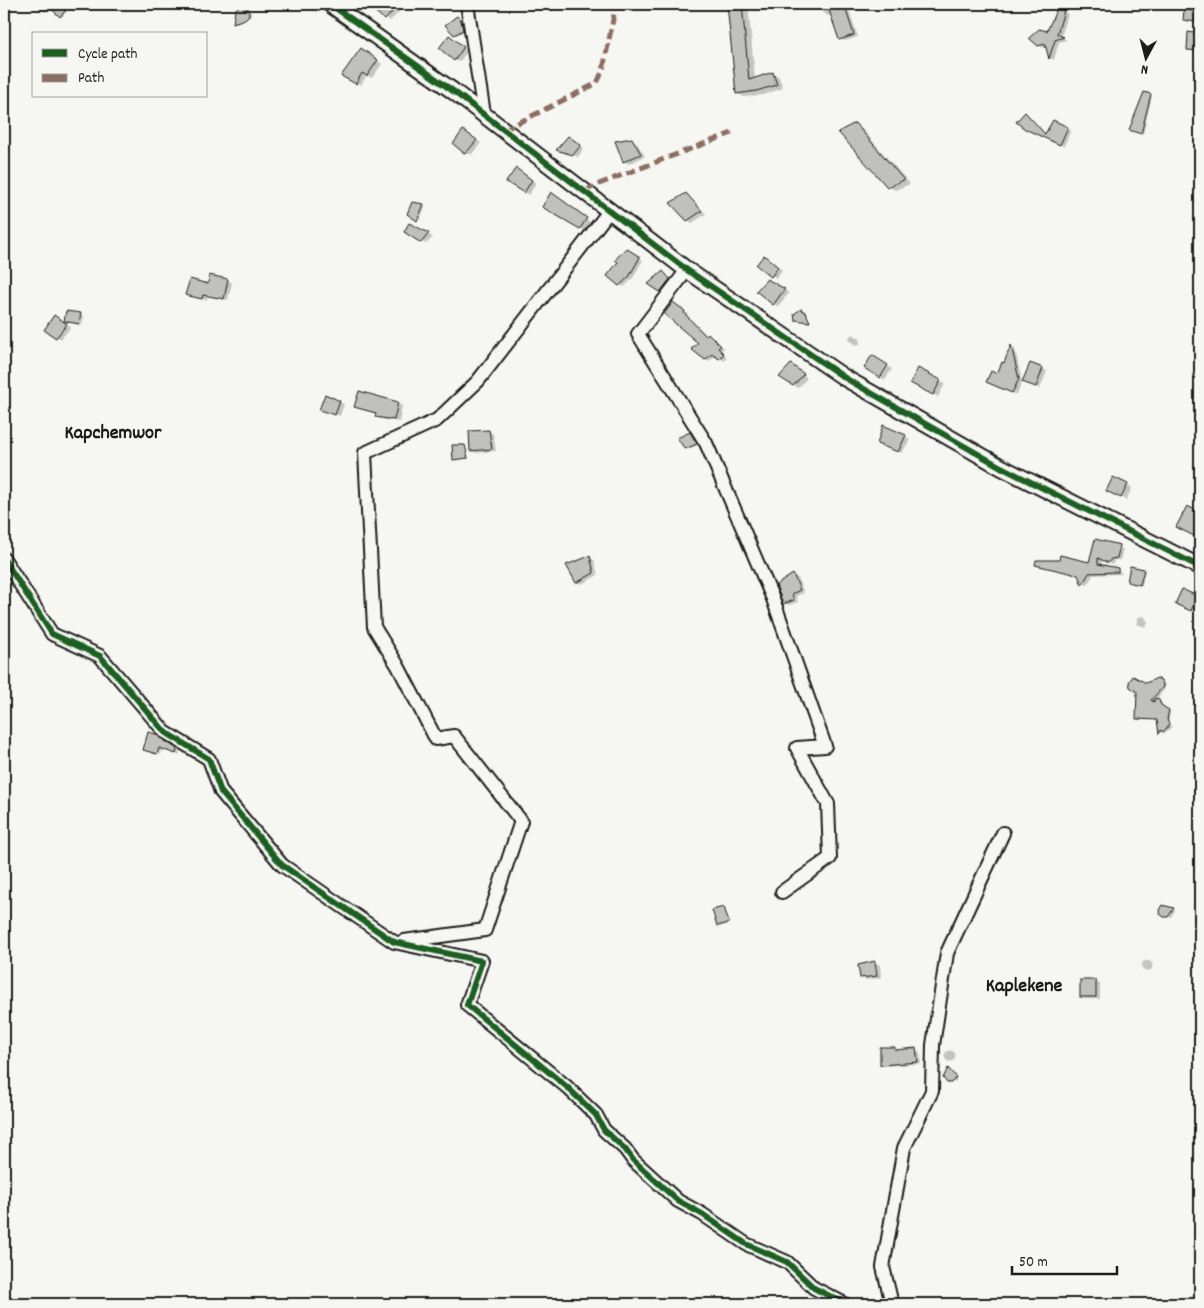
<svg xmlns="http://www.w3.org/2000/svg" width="1204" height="1308" viewBox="0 0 1204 1308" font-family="Dekko,sans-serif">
<rect width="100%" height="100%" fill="#f6f6f2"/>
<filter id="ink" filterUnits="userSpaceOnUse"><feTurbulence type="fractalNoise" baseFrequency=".02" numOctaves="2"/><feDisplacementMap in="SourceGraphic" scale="10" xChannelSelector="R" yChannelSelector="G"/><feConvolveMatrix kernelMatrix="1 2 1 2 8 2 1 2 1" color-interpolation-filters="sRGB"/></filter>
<g filter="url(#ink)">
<g fill="#0003">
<path d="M35,4H51L46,12L34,6Z"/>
<path d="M56,4H66L70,7L62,17L53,8Z"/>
<path d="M376,4H394L399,12L390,21L372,8Z"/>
<path d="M728,4H748L755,79L773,73L779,77L783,88L763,95L744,97L737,93Z"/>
<path d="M820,4H847L858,37L845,41L840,39L832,14L828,16L824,13Z"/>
<path d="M244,6L251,12V16L236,23L237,9Z"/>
<path d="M1064,12L1068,14L1061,37L1067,40L1059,42L1054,60L1050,58L1047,47L1044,48L1039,45Z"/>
<path d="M1196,12V22L1184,20Z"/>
<path d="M459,18L463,23L464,31L457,35L455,34Z"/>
<path d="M1190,34L1200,35V53L1188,49Z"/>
<path d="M454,39L468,51L459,62L455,60Z"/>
<path d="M366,52L382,64L372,78L367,75L361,85L343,76Z"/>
<path d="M1150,95L1152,96L1143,134L1133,130Z"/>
<path d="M1026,114L1046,134L1067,128L1071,130L1064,146L1030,130Z"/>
<path d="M854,125L862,129L910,184L895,190L888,186Z"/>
<path d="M468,134L481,143L471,155L454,144Z"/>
<path d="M573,140L584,148L578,157L558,150Z"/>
<path d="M631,140L636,142L645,156L629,164L624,161Z"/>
<path d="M521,172L536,183L529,195L524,192Z"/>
<path d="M686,195L706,214L692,223L688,220Z"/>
<path d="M556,197L590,222L585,231L544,207Z"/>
<path d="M412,203L426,206L419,221L408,214Z"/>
<path d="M409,224L433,237L426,244L405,231Z"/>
<path d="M626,249L643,260L633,278L624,287L620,285L619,262Z"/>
<path d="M765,256L782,270L776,278L758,265Z"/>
<path d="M663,273L674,282L665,294L660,291Z"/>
<path d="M227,280L232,283L228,300L207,296V300L187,295Z"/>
<path d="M767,280L789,293L778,306L773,304Z"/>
<path d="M677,306L688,314L687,316L707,336L713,337L724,348L721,351L727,357L724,361L716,355L709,361L705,359L700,343Z"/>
<path d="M67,312L84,316L82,325L65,322Z"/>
<path d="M59,319L71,327L61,339L46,329Z"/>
<path d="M852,334L860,338V344L855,345L848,339Z"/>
<path d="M1012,347L1015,349L1022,382L1017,395L992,383L1005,365Z"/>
<path d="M873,357L892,369L885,380L865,368Z"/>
<path d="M796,368L807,378L798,388L793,385Z"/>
<path d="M1043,369L1047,371L1040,389L1024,382Z"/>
<path d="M919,370L945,384L938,397L912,383Z"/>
<path d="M325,396L344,404L340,416L320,410Z"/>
<path d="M397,403L402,406L399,422L381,419L377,416V414L360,409Z"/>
<path d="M489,431L493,434L496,451L476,453L471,450Z"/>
<path d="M691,434L698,445L688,449L686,448Z"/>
<path d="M905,436L910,439L902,453L883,446Z"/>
<path d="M465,447L469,459H454Z"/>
<path d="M1114,478L1132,488L1126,500L1108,490Z"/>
<path d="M1095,540L1123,549L1120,560H1115L1112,565L1102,559V566L1118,569L1122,574L1093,575L1087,586L1080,575L1036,564L1089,563Z"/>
<path d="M590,557L594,560L598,575L582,584L577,582Z"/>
<path d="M1143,570L1145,571L1142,585L1130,582Z"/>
<path d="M794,576L798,578L804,593L796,596L798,602L789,605L784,603Z"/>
<path d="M1197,597L1200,601L1196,612L1181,606Z"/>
<path d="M1144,616L1148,622L1146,627L1136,624L1138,617Z"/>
<path d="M1157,679L1165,684V689L1156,699L1161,701L1163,708L1170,711L1169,721L1172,727L1163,734L1159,720L1137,718L1145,684Z"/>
<path d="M160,738L180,752L179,755L162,749L161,755L148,751Z"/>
<path d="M1166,906L1175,910L1171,917L1164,916L1162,907Z"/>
<path d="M723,908L730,923L720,927L718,926Z"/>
<circle cx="1147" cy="966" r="5.5"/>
<path d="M875,963L880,965L881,978L866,980L861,977Z"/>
<path d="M1095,981L1100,984V999H1086L1081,996Z"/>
<path d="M894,1048L898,1051L916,1050L920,1052L921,1064L885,1066L881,1064Z"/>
<circle cx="950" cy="1056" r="5.5"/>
<path d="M950,1071L957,1079L955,1082L945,1079Z"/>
</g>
<g fill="#c0c0bd" stroke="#1c1c1c">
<path d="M46,4H71L60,17Z"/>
<path d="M366,4H399L385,20Z"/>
<path d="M727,4H742L749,80L773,72L777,85L756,91L736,94Z"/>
<path d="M827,4H844L854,35L839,40Z"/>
<path d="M240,5L248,8L249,15L245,19L233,23L235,10Z"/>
<path d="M1057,8L1064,11L1057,34L1064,37L1055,40L1049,59L1045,44L1038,46L1029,38L1039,29L1047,31Z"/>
<path d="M1184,10L1196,11L1195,22L1183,20Z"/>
<path d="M457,16L461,20L463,30L454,35L445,25Z"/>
<path d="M1188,32L1200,34V51L1187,50Z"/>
<path d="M449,35L464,47L454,61L439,48Z"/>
<path d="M361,48L378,60L367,76L362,73L356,84L341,76Z"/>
<path d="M1144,92L1151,94L1141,134L1129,130Z"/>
<path d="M1025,112L1045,134L1053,120L1068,127L1060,145L1025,129L1016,122Z"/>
<path d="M855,123L904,180L887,187L838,132Z"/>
<path d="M463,130L477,140L465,154L453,144Z"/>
<path d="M568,136L581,145L573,155L556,150Z"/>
<path d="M632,138L641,154L623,162L615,141Z"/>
<path d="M516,168L532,180L524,193L506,182Z"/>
<path d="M551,192L587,218L580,229L542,207Z"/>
<path d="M686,193L702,211L687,221L670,203Z"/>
<path d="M412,202L424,204L417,221L407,214Z"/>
<path d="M409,223L429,233L421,243L404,232Z"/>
<path d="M626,248L640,257L629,277L619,286L607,276L618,262L615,260Z"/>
<path d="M764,255L778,267L771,277L756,265Z"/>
<path d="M663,271L670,279L660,292L648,284Z"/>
<path d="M209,275L228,279L224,299L203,295L202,299L185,295L190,279L208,284Z"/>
<path d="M767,279L785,289L773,305L756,291Z"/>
<path d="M673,302L685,311L684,313L706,336L708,333L721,346L718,348L724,354L719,359L712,354L705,360L691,349L698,343L664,314Z"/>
<path d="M801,309L806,313L810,322L795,320L794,314Z"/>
<path d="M66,311L81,313L79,324L64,321Z"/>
<path d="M54,315L67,324L56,338L44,330Z"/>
<path d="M1011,345L1019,379L1012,393L986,382L991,371L997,374L1002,362L1004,363Z"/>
<path d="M872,355L888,365L880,378L864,368Z"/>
<path d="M1030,363L1043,368L1036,387L1022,382Z"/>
<path d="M791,364L804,374L793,386L779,377Z"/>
<path d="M918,368L941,380L933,395L910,383Z"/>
<path d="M359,391L398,402L394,420L375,417L376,413L354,407Z"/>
<path d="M325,394L340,401L335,415L319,410Z"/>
<path d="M883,425L906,435L898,452L877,444Z"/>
<path d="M489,430L492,449L470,451L469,431Z"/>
<path d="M690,432L697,444L685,449L677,438Z"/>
<path d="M452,445H465L468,458L453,460Z"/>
<path d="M1113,477L1128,484L1121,498L1106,491Z"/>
<path d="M1187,506L1200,512V539L1176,527Z"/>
<path d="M1095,539L1120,545L1117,558L1111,559L1108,563L1098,558V564L1118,568V572L1089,573L1082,585L1078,575L1035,565L1036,560H1059L1060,555L1089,562Z"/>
<path d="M590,556L594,573L576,583L566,565Z"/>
<path d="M1130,566L1144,569L1140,585L1127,582Z"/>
<path d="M793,574L800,590L792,594L794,600L783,604L776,585Z"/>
<path d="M1182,589L1197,596L1191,611L1175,604Z"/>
<path d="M1133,676L1146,683L1157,678L1162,681L1163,687L1151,700L1154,702V699L1158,698L1161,705L1169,710L1167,719L1169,725L1163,732L1161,730L1159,734L1157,720L1136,719L1137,692L1130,687L1129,682Z"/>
<path d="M148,732L156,734L177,749L176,754L159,748L157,754L143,750Z"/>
<path d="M1162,905L1174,908L1168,917H1164L1160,914L1159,910Z"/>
<path d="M724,907L729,923L717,926L712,910Z"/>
<path d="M875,961L877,976L860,978L858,965Z"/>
<rect x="1080" y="980" width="16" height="17"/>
<path d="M880,1047H895V1050L916,1048L918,1062L880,1065Z"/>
<path d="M948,1068L956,1077L951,1083H947L943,1078Z"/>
</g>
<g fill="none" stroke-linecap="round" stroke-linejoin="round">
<g stroke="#1c1c1c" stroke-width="16">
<g id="minor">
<path d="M467,4L484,114"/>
<path d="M687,270L638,334L706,443L773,599L825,746L797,748L828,804L830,858L782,892"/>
<path d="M4,559L52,634L100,656L165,732L209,759L221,792L282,865L394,942L482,961L467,1005L567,1087L596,1115L604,1130L625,1149L633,1160L678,1201L702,1214L746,1244L787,1262L814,1288L845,1304"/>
<path d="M404,941L485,930L521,821L454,736L436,739L398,666L374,627L365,453L437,420L478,381L610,210"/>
<path d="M892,1304L883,1267L904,1148L932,1091L933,1045L947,953L1003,833"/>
</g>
</g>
<g stroke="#1c1c1c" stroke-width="19">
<path id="tertiary" d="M330,4L453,91L687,270L845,378L1001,467L1200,567"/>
</g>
<use href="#minor" stroke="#f6f6f2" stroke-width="12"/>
<use href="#tertiary" stroke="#f6f6f2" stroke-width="15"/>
<g stroke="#8d6e63" stroke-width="5" stroke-dasharray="10 5" stroke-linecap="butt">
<path d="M504,130L597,83L603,70L616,4"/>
<path d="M585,191L599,184L732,133"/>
</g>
<g stroke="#f6f6f2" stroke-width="9">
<g id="cycleway">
<path d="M330,4L453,91L687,270L845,378L1001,467L1200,567"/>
<path d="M4,559L52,634L100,656L165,732L209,759L221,792L282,865L394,942L482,961L467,1005L567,1087L596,1115L604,1130L625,1149L633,1160L678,1201L702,1214L746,1244L787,1262L814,1288L845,1304"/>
</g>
</g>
<use href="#cycleway" stroke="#1b5e20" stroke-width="6"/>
</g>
</g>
<g text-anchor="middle" stroke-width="4" stroke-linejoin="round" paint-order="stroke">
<g font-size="20" font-weight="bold" fill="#1c1c1c" stroke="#f6f6f2">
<text x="113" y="438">Kapchemwor</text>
<text x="1024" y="991">Kaplekene</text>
</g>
</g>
<rect width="1204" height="1308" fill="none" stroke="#f6f6f2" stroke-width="20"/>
<rect x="10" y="10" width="1184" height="1288" fill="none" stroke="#1c1c1c" stroke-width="2" filter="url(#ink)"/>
<rect x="32" y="32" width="175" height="65" fill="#f6f6f2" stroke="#9f9f9c"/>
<rect x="42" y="49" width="25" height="8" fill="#1b5e20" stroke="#9f9f9c"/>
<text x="78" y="58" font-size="15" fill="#1c1c1c">Cycle path</text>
<rect x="42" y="74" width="25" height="8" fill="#8d6e63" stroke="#9f9f9c"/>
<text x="78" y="82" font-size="15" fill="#1c1c1c">Path</text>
<g transform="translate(1146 58) rotate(187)" stroke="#f6f6f2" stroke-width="4" paint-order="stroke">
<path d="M0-4L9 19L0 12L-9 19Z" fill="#1c1c1c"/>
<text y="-8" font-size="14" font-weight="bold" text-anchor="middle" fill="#1c1c1c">N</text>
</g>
<path d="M1012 1266v8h105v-8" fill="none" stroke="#1c1c1c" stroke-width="2.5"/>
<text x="1019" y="1266" font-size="15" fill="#1c1c1c" stroke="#f6f6f2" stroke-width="4" paint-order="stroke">50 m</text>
</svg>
